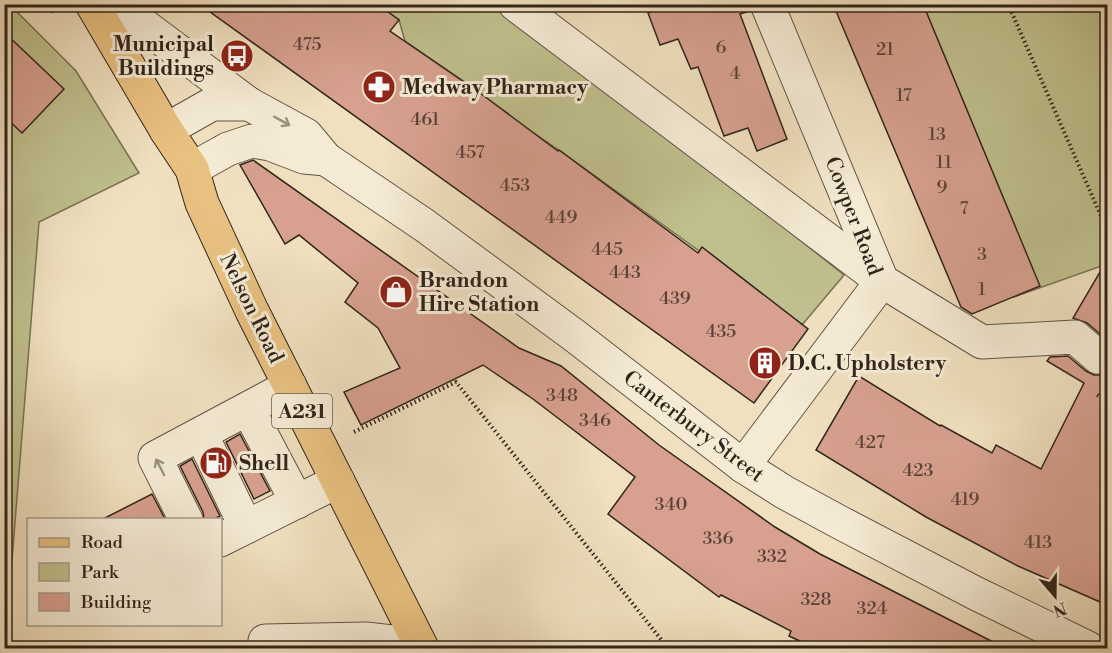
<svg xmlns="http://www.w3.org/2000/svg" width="1112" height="653" viewBox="0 0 1112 653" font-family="'Libre Bodoni',serif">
<rect width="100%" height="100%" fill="#f0e0bf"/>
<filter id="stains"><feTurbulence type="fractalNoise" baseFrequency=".00333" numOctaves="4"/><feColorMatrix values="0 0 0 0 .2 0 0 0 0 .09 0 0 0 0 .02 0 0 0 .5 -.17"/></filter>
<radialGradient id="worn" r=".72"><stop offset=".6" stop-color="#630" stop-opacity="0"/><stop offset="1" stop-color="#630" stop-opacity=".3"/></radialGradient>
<g fill="#c0c08e" stroke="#787254" stroke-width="1.5">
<path d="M4,5H10L76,71L139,173L39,222L5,648Z"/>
<path d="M377,5H505L844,275L802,325L559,150L511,118L468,84L405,41L399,20Z"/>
<path d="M922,5H1107V264L1014,297Z"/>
</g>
<g fill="#d7a08f" stroke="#30241b" stroke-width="1.5">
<path d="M199,4H377L399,20L390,31L480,93L558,151L559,150L698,253L702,247L808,329L754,403Z"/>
<path d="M664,4H749L750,11L740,14L787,139L757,151L748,128L724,136L698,67L691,69L678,39L660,45L648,13L664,6Z"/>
<path d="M833,4H923L1040,286L972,314L961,307Z"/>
<path d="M4,32L64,89L22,133L4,116Z"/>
<path d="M253,160L519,348L561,366L659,445L775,527L820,554L1005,648H815L789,636L791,631L721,595L719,597L608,514L635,477L533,399L483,365L361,425L344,392L400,368L378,328L345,302L358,283L299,235L285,244L240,165Z"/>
<path d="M1107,260V340L1087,323L1073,318Z"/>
<path d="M1068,356L1086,371L1094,375H1104L1107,373V605L1018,566L926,517L816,450L859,376L940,426L941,425L992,453L996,445L1041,469L1084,383L1047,361L1050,357Z"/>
<path d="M240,434L270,491L254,499L226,442Z"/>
<path d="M192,459L220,516L214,519H204L203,512L180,466Z"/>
<path d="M152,494L165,519H103Z"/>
</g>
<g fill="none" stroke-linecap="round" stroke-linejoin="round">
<g stroke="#605344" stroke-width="35">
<g id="minor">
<path d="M113,4L138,21L249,104L306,135L326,159L424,225L575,336L743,466L784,492L841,523L975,593L1088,648"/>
<path d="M515,4L882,281L982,342L1075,337L1098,357"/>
<path d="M166,130L212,104H249"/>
<path d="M192,169L228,149L252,141L270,144L304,157L326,159"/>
<path d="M248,409L297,502"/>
<path d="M201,434L246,527"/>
<path d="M743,466L882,281L767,4"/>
<path d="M186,520L155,458L290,386"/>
<path d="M220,540L338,481"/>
<path d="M265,641L366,639L392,642"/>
</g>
</g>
<g stroke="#30241b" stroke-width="35">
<path id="major" d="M92,4L166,130L192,169L202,203L252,311L422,648"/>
</g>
<g stroke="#30241b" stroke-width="4" stroke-dasharray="1.5 3" stroke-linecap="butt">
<path d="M47,4L54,13"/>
<path d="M1008,4L1108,232"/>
<path d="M1097,395L1108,400"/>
<path d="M354,432L456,382L668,648"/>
</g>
<use href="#minor" stroke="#f5ebd5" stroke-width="33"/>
<use href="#major" stroke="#e8c080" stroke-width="33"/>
</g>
<defs><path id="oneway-shaft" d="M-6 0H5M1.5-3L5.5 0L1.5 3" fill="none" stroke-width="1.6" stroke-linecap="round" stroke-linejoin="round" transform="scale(1.5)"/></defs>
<g stroke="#9c9181">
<use href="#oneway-shaft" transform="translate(282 121) rotate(29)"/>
<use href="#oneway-shaft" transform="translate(160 467) rotate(-117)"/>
</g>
<defs>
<g id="bus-disc" transform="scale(1.725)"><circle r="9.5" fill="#8f2418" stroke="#f5ebd5"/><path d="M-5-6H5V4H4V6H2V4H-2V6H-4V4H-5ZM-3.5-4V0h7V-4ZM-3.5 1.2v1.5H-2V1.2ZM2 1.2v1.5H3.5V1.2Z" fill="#fff"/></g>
<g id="pharmacy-disc" transform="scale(1.725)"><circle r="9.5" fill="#8f2418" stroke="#f5ebd5"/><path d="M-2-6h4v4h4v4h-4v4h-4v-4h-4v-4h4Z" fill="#fff"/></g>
<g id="shop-disc" transform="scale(1.725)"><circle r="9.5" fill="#8f2418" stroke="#f5ebd5"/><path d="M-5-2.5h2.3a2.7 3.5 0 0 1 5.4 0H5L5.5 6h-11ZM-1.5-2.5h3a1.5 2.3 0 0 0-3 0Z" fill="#fff"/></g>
<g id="building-disc" transform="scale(1.725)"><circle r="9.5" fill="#8f2418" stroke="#f5ebd5"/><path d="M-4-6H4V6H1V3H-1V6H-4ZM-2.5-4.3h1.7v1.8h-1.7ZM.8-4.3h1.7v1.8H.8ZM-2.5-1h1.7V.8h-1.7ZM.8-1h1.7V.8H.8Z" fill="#fff"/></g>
<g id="fuel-disc" transform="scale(1.725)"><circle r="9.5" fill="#8f2418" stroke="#f5ebd5"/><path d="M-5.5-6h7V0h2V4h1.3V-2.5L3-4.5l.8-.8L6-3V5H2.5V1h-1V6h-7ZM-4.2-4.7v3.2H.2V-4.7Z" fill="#fff"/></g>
</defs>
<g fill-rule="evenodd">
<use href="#bus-disc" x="237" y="56"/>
<use href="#pharmacy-disc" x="379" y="87"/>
<use href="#shop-disc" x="396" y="292"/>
<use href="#building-disc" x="765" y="363"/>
<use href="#fuel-disc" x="216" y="463"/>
</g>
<g text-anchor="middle" stroke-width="6" stroke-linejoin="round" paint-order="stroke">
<g font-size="18" fill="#5a4338">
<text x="307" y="50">475</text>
<text x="721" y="53">6</text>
<text x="885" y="55">21</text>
<text x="735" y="79">4</text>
<text x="904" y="101">17</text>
<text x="425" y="125">461</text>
<text x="937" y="140">13</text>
<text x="470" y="158">457</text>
<text x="944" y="168">11</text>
<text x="515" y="191">453</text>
<text x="942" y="193">9</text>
<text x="964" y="214">7</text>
<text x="561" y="223">449</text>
<text x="607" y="255">445</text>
<text x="982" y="260">3</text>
<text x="625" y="278">443</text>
<text x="982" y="295">1</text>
<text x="675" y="304">439</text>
<text x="721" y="337">435</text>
<text x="562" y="401">348</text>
<text x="595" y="426">346</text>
<text x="870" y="448">427</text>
<text x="918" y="476">423</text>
<text x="965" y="505">419</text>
<text x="671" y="510">340</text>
<text x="718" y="544">336</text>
<text x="1038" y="548">413</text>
<text x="772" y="562">332</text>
<text x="816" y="605">328</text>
<text x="872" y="614">324</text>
</g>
<rect fill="#f5ebd5" stroke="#6b6053" stroke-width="1.5" x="272" y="394" width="60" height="34" rx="4.5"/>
<g font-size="20" font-weight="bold" fill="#30241b">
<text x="302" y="418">A231</text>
</g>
<g font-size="21" font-weight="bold" fill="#30241b" stroke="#f5ebd5" text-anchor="start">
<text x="214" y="51" text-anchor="end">Municipal<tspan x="214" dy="24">Buildings</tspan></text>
<text x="402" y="94">Medway Pharmacy</text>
<text x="419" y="287">Brandon<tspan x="419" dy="24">Hire Station</tspan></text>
<text x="788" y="370">D.C. Upholstery</text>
<text x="239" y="470">Shell</text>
</g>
<g font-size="21" fill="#30241b" stroke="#f5ebd5">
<text transform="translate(854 216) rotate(69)" y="7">Cowper Road</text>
<text transform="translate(252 308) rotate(64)" y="7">Nelson Road</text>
<text transform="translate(694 426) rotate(37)" y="7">Canterbury Street</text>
</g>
</g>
<rect width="1112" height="653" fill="none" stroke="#f0e0bf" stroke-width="24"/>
<rect x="6" y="6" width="1100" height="641" fill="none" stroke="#30241b" stroke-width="3"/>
<rect x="12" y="12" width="1088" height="629" fill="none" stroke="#30241b" stroke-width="1.5"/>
<rect x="27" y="518" width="195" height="108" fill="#f5ebd5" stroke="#a69b8b" stroke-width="1.5"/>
<rect x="39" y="538" width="30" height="9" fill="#e8c080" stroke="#a69b8b" stroke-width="1.5"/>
<text x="81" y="548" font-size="18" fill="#30241b">Road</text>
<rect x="39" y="563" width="30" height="18" fill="#c0c08e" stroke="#a69b8b" stroke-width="1.5"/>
<text x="81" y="578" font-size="18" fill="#30241b">Park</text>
<rect x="39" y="593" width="30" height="18" fill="#d7a08f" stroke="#a69b8b" stroke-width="1.5"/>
<text x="81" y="608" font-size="18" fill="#30241b">Building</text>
<g transform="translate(1055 596) rotate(160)" stroke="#f5ebd5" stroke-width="4.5" paint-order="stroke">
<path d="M0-4.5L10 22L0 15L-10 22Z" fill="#30241b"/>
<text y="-9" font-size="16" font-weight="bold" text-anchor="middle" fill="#30241b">N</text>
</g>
<rect width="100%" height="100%" filter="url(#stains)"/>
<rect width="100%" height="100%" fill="url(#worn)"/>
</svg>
